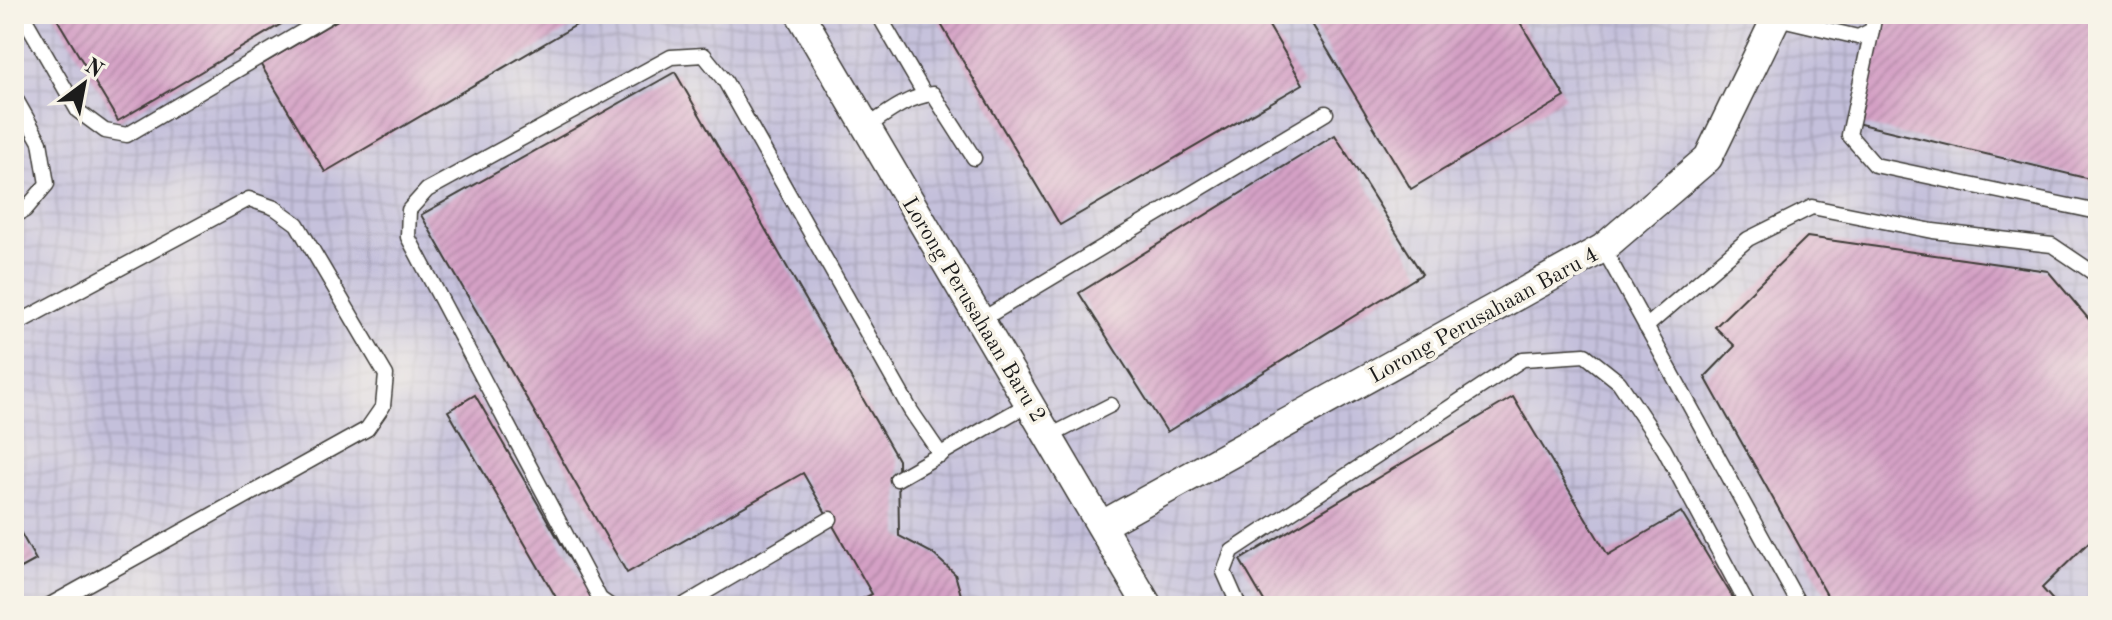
<svg xmlns="http://www.w3.org/2000/svg" width="2112" height="620" viewBox="0 0 2112 620" font-family="'Old Standard TT',serif">
<defs>
<pattern id="industrial-grid" width="8" height="8" patternUnits="userSpaceOnUse" patternTransform="scale(2)"><rect width="8" height="8" fill="#c4c0db"/><path d="M0 4h8M4 0v8" fill="none" stroke="#a8a4bb"/></pattern>
<pattern id="building-hatch" width="6" height="6" patternUnits="userSpaceOnUse" patternTransform="scale(2)"><rect width="6" height="6" fill="#d4a0c5"/><path d="M-1 1l2-2M0 6l6-6M5 7l2-2" fill="none" stroke="#b589a9"/></pattern>
</defs>
<rect width="100%" height="100%" fill="#f7f3e8"/>
<filter id="ink" filterUnits="userSpaceOnUse"><feTurbulence type="fractalNoise" baseFrequency=".0125" numOctaves="2"/><feDisplacementMap in="SourceGraphic" scale="16" xChannelSelector="R" yChannelSelector="G"/><feConvolveMatrix kernelMatrix="1 2 1 2 8 2 1 2 1" color-interpolation-filters="sRGB"/></filter>
<filter id="wash" filterUnits="userSpaceOnUse"><feTurbulence type="fractalNoise" baseFrequency=".006" numOctaves="4" result="noise"/><feDisplacementMap in="SourceGraphic" scale="32" xChannelSelector="R" yChannelSelector="G"/><feGaussianBlur stdDeviation="1.8" result="paint"/><feColorMatrix in="noise" values="0 0 0 0 0 0 0 0 0 0 0 0 0 0 0 0 0 1.4 0 .05"/><feComposite in="paint" operator="in"/></filter>
<g filter="url(#wash)">
<rect width="100%" height="100%" fill="#f1e5cc"/>
<rect fill="url(#industrial-grid)" x="14" y="14" width="2084" height="592"/>
<g id="blocks">
<g fill="url(#building-hatch)">
<path d="M54,14H298L118,121Z"/>
<path d="M348,14H595L325,172L261,65Z"/>
<path d="M935,14H1262L1303,84L1060,225Z"/>
<path d="M1306,14H1515L1565,97L1411,189Z"/>
<path d="M1882,14H2098V181L1856,123Z"/>
<path d="M675,72L898,460L899,536L932,553L955,574L961,595L959,606H849L872,594L803,473L627,573L421,215Z"/>
<path d="M1335,135L1422,274L1167,432L1079,293Z"/>
<path d="M1807,237L2048,271L2098,330V533L2042,588L2058,606H1833L1705,377L1735,346L1715,327Z"/>
<path d="M475,395L597,606H561L448,411Z"/>
<path d="M1513,397L1608,555L1681,512L1738,606H1267L1240,560Z"/>
<path d="M14,521L36,560L14,572Z"/>
</g>
</g>
</g>
<g filter="url(#ink)">
<use href="#blocks" fill-opacity="0" stroke="#3c3a36" stroke-width="2"/>
<g fill="none" stroke-linecap="round" stroke-linejoin="round">
<g stroke="#3c3a36" stroke-width="17">
<g id="lane">
<path d="M22,14L78,111L105,131L127,135L332,14"/>
<path d="M878,14L925,95"/>
<path d="M1777,18L1858,37L1872,30L1875,14"/>
<path d="M1872,30L1849,135L1875,165L2098,212"/>
<path d="M14,96L40,142L47,184L25,210L14,216"/>
<path d="M867,127C887,113 909,96 933,94L974,158"/>
<path d="M1603,248L1800,606"/>
<path d="M981,320L1326,113"/>
<path d="M14,325L249,199L275,208L297,224L386,375L383,406L367,429L48,606"/>
<path d="M1646,327L1748,239L1812,207L1933,231L2052,245L2098,276"/>
<path d="M1050,436L1111,405"/>
<path d="M897,479L1030,403"/>
<path d="M610,606L600,599L408,237L409,210L427,190L671,57L704,55L725,81L911,411L941,455"/>
<path d="M682,606L830,519"/>
<path d="M1239,606L1224,572L1232,551L1523,359L1585,355L1619,382L1664,449L1748,606"/>
<path d="M2096,606L2098,602"/>
</g>
</g>
<g stroke="#3c3a36" stroke-width="31">
<g id="street">
<path d="M800,14L1148,606"/>
<path d="M1102,525L1603,248L1708,158L1778,14"/>
</g>
</g>
<use href="#lane" stroke="#fff" stroke-width="14"/>
<use href="#street" stroke="#fff" stroke-width="28"/>
</g>
</g>
<g text-anchor="middle" stroke-width="7" stroke-linejoin="round" paint-order="stroke">
<g font-size="22" fill="#1c1c1c" stroke="#f7f3e8">
<text transform="translate(975 309) rotate(59)" y="8">Lorong Perusahaan Baru 2</text>
<text transform="translate(1483 314) rotate(-29)" y="8">Lorong Perusahaan Baru 4</text>
</g>
</g>
<rect width="2112" height="620" fill="none" stroke="#f7f3e8" stroke-width="48"/>
<g transform="translate(84 84) rotate(32)" stroke="#f7f3e8" stroke-width="6" paint-order="stroke">
<path d="M0-6L14 30L0 20L-14 30Z" fill="#1c1c1c"/>
<text y="-12" font-size="22" font-weight="bold" text-anchor="middle" fill="#1c1c1c">N</text>
</g>
</svg>
